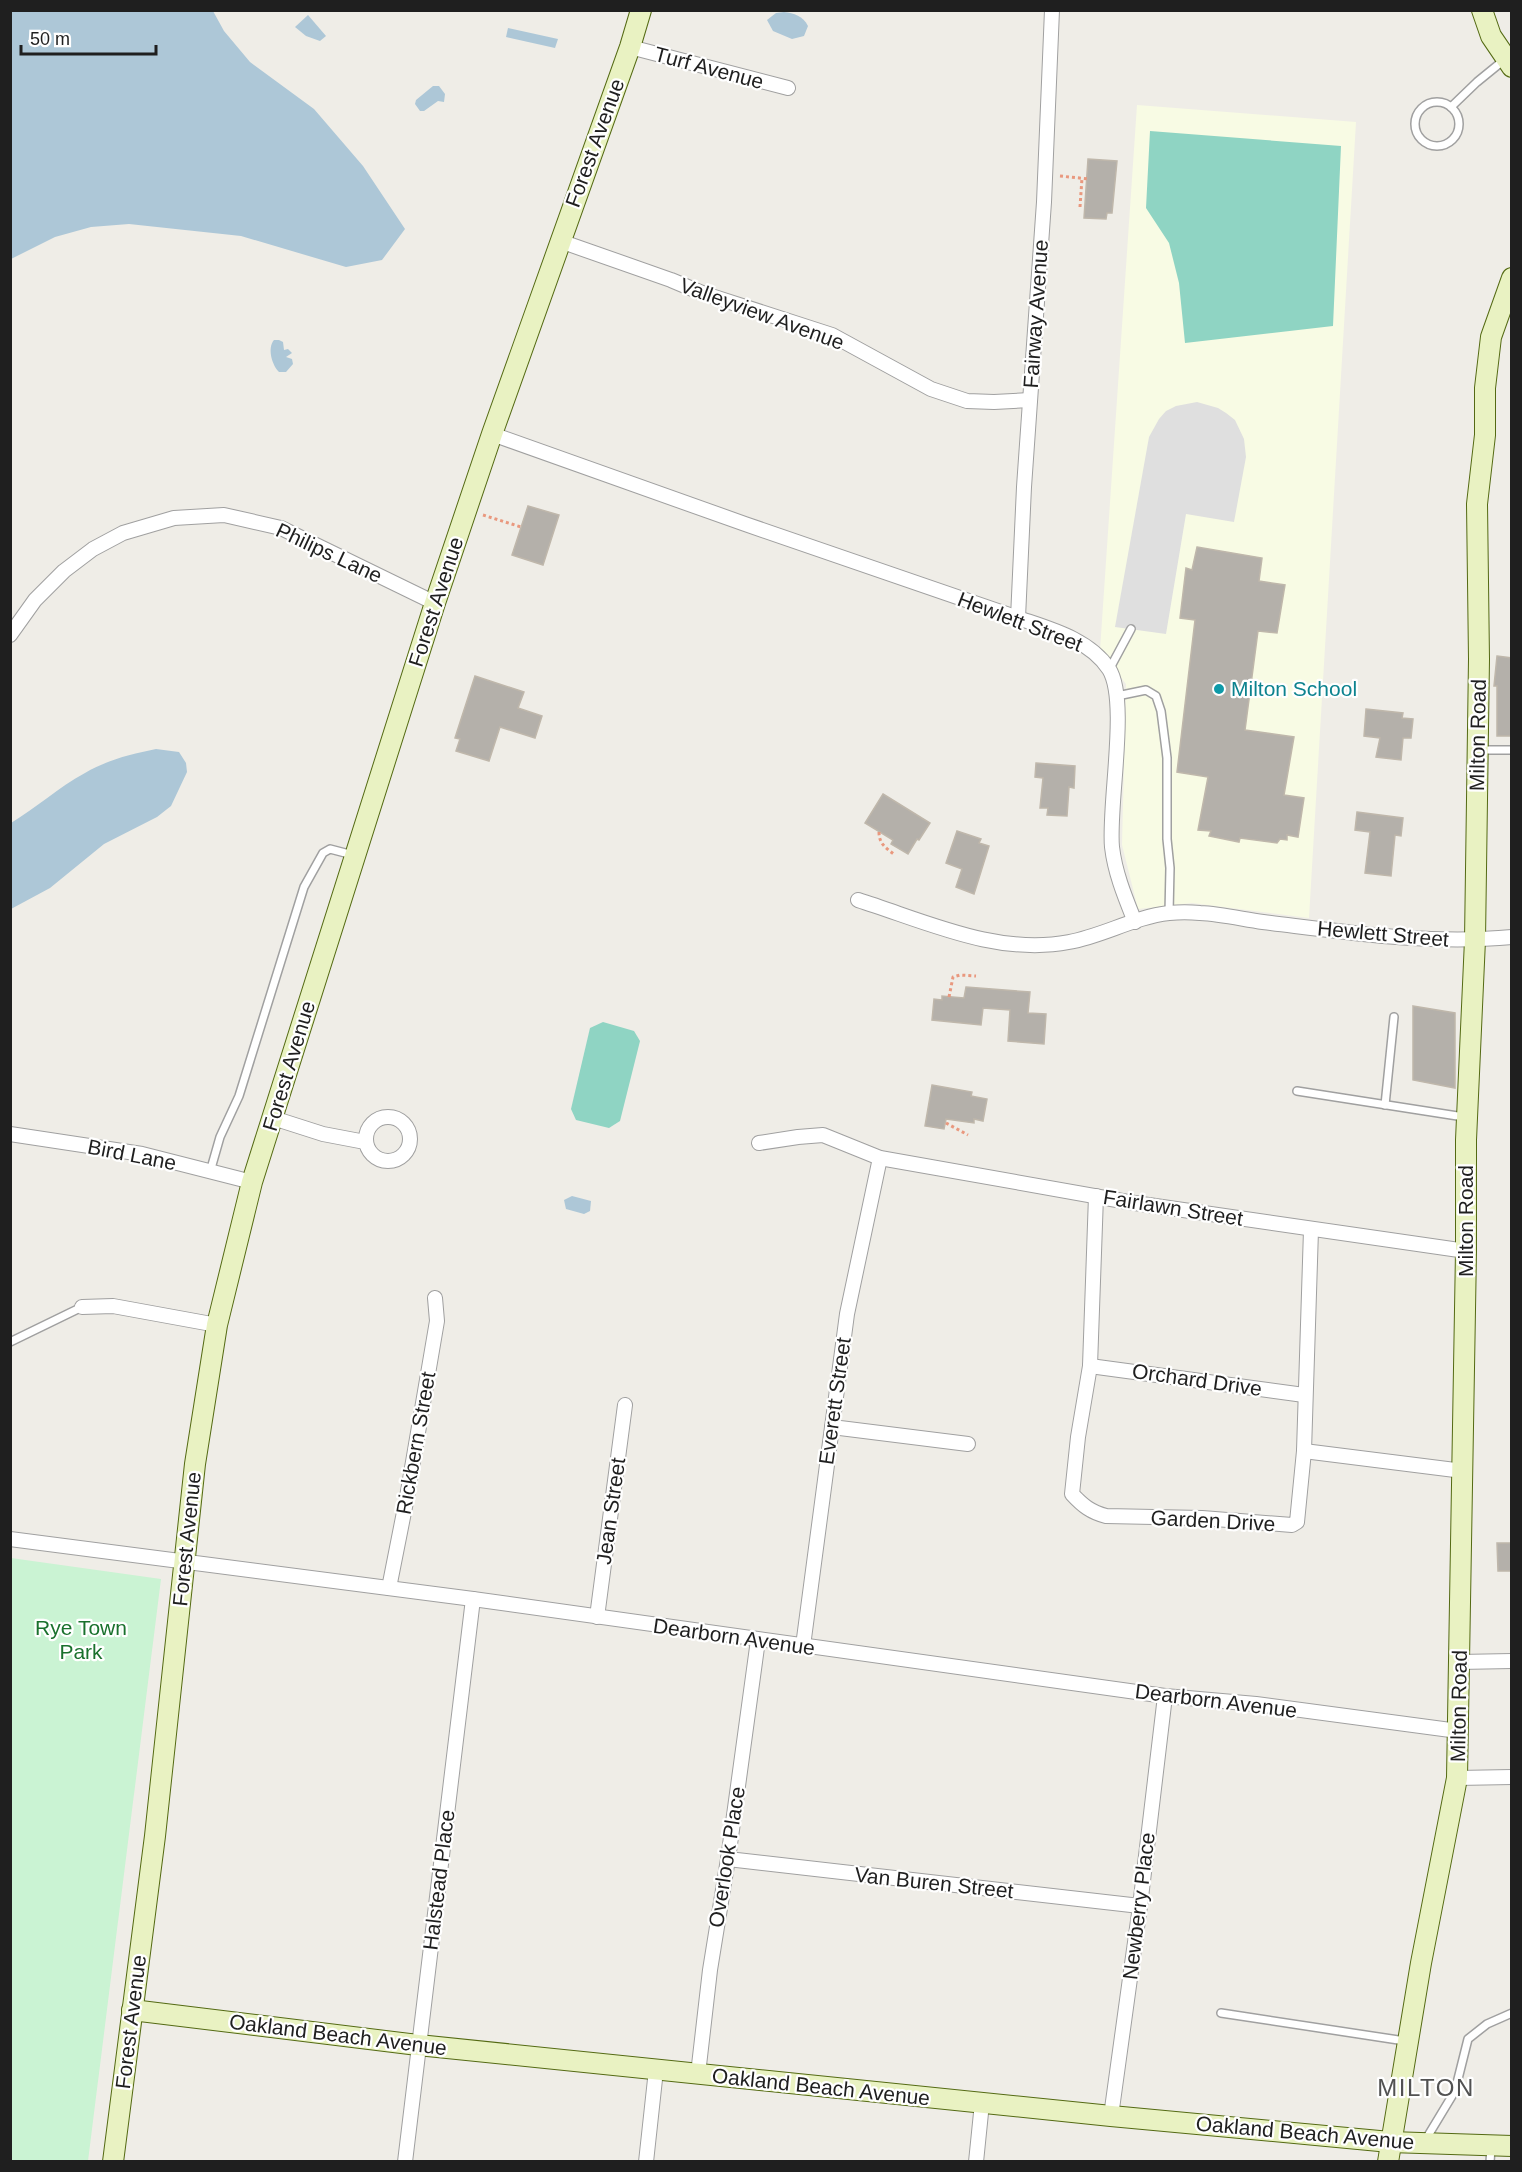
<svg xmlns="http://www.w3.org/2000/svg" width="1522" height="2172" viewBox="0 0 1522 2172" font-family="Arial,sans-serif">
<rect width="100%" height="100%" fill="#efede7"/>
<path fill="#f8fbe4" d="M1137,105L1356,122L1309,918L1192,903L1138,909L1122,845L1126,684L1100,650Z"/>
<path fill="#caf3d3" d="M11,1558L161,1579L88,2161H11Z"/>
<g fill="#8fd4c3">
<path d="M1150,131L1341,146L1333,326L1185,343L1179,283L1169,243L1146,208Z"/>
<path d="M603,1022L634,1031L640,1041L620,1121L609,1128L576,1120L571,1109L590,1028Z"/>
</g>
<path fill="#dfdfdf" d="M1197,402L1218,408L1226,413L1235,420L1244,439L1246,457L1234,522L1186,514L1166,634L1115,627L1149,437L1159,419L1166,411L1176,406Z"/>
<g fill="#adc7d7">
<path d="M11,10L213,11L224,31L250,62L314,109L363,166L405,229L382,260L346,267L241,236L129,224L91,227L55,237L11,259Z"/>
<path d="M784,12C794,13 803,16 808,26L804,36L792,39L773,31L767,20L776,13Z"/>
<path d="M308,15L326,36L320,41L306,36L295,27Z"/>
<path d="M508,28L558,39L555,48L506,37Z"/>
<path d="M433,86H439L445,94L444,102L438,101L424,111H420L415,104L416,100Z"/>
<path d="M274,340H279L283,342L284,350L288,349L292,353L286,357L292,359L293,364L286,372H279C272,365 267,348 274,340Z"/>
<path d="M156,749L179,752L186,763L187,772L171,806L157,817L104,844L50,888L11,909V823C36,808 59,787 85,773C107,760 131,754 156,749Z"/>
<path d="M572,1196L591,1201L590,1211L584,1214L566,1209L564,1200Z"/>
</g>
<g fill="#b4b0aa" stroke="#bfb7ab" stroke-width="1.5">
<path d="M1088,159L1117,161L1112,213H1107L1106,219L1084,218Z"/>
<path d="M528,506L559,515L543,565L512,555Z"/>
<path d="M1197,547L1262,558L1259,581L1285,585L1277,633L1258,631L1245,730L1294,737L1284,795L1304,798L1298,837L1287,835V840L1280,839L1277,843L1240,838L1239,842L1209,836L1211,831L1198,830L1208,777L1177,772L1195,620L1180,618L1186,568L1192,570Z"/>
<path d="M1497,656L1512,658V736H1497V686H1494Z"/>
<path d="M475,676L524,692L518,708L542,716L535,738L500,727L489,761L456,751L460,739L455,738Z"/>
<path d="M1366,709L1403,713L1402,718L1413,719L1411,738H1403L1401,760L1376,757L1380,738L1364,736Z"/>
<path d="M1036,763L1075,766L1074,788L1069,787L1067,816L1047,815L1048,808H1040L1043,778L1035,777Z"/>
<path d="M883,794L930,823L919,840L917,839L908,854L891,844L893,840L865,823Z"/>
<path d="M1357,812L1403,818L1401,836L1395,835L1391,876L1365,873L1370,832L1355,830Z"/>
<path d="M957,831L981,839L979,843L989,846L974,894L956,887L962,869L946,863Z"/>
<path d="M966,987L1030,992L1028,1013L1046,1014L1044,1044L1008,1041L1010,1010L983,1008L981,1025L932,1020L934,999L942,1000V996L964,998Z"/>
<path d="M1413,1006L1455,1013V1088L1413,1080Z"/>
<path d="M932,1085L972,1092L971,1096L987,1099L983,1121L974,1119V1123L946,1119L944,1129L925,1126Z"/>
<path d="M1497,1543H1512V1571H1498Z"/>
</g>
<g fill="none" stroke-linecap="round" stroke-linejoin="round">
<g stroke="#a0a0a0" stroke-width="10">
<g id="lane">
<circle cx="1437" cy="124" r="22"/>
<path d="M1451,107L1477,82L1504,60"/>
<path d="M1109,670L1131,629"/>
<path d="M1117,696L1146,690L1156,696L1161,711L1167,758V839L1170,868L1169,913"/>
<path d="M1480,750H1512"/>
<path d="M1297,1091L1464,1117"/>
<path d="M1385,1105L1394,1017"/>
<path d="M210,1172L220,1137L239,1096L304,887L323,853L330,849L353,855"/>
<path d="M10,1342L82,1307"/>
<path d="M1221,2013L1405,2041"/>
<path d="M1426,2139L1455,2091L1468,2039L1487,2024L1512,2013"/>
<path d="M1490,2162L1491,2148"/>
</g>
</g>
<g stroke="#a0a0a0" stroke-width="16">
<g id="street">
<path d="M630,47L788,88"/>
<path d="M560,241L671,280L702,293L832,335L931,389L967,401L994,402L1030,400"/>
<path d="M492,434L745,524L1018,618C1050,629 1089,639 1109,669C1129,701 1108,805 1112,847C1115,873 1125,897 1135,922"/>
<path d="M1018,618L1024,487L1044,202L1052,10"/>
<path d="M10,635L35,600L64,571L93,549L123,533L174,518L224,515L281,528L435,603"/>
<path d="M858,900C925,921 997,956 1069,942C1103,936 1134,917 1169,913C1179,912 1190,912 1200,913C1221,914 1242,919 1263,922C1346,932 1428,945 1512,937"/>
<circle cx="388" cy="1139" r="22"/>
<path d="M273,1118L323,1134L365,1142"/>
<path d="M10,1134L142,1154L252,1182"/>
<path d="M759,1143L798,1137L823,1135L880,1158L1128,1202L1466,1251"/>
<path d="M1096,1196L1090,1366L1078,1437L1072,1494C1083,1506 1091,1512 1106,1516L1202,1518L1292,1525L1297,1522L1304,1451L1311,1230"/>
<path d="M82,1307L113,1306L217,1325"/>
<path d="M1090,1366L1304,1395"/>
<path d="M832,1427L968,1444"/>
<path d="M1304,1451L1463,1471"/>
<path d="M10,1539L473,1599L1165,1696L1256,1704L1458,1731"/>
<path d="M389,1588L407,1497L437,1321L435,1298"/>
<path d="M597,1617L625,1405"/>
<path d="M803,1646L847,1314L880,1158"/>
<path d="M1459,1662L1512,1661"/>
<path d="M1457,1778L1512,1777"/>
<path d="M728,1859L1140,1906"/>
<path d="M698,2074L710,1970L728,1859L758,1640"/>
<path d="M1111,2116L1140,1906L1165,1696"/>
<path d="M405,2162L473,1599"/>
<path d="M646,2162L656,2070"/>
<path d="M976,2162L982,2103"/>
</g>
</g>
<g stroke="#546a13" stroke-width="22">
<g id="secondary">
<path d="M1482,10L1491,36L1512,67"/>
<path d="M132,2010L418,2045L1111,2116L1390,2142L1512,2146"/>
<path d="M113,2162L155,1836L195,1464L217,1325L252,1182L435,603L492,434L630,47L641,10"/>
<path d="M1388,2162L1421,1963L1457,1778L1466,1251V1140L1475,940L1479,659L1477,504L1485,435V388L1491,337L1512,278"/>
</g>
</g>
<g stroke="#e9987e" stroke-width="3" stroke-dasharray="3 3" stroke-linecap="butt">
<path d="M1060,176L1089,179"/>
<path d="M1080,207L1082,178"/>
<path d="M483,515L521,527"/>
<path d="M879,832C879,844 886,848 895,855"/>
<path d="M949,997L953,977L960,975L976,976"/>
<path d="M946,1123L968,1135"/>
</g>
<use href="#lane" stroke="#fff" stroke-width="7"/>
<use href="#street" stroke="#fff" stroke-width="14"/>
<use href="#secondary" stroke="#e9f2c2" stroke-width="20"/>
</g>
<circle fill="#0f9aa8" stroke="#fff" stroke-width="2" cx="1219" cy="689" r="6"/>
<g text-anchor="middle" stroke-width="4.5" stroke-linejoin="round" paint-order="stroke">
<g font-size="21" fill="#1f1f1f" stroke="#fff">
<text transform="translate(709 68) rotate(15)" y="7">Turf Avenue</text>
<text transform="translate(595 143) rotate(-70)" y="7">Forest Avenue</text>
<text transform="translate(762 314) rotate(20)" y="7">Valleyview Avenue</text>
<text transform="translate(1036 314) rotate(-86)" y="7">Fairway Avenue</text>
<text transform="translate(329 553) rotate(25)" y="7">Philips Lane</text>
<text transform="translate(436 602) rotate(-72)" y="7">Forest Avenue</text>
<text transform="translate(1020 622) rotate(21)" y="7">Hewlett Street</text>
<text transform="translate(1478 735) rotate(-89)" y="7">Milton Road</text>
<text transform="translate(1383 934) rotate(5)" y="7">Hewlett Street</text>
<text transform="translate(289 1066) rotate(-73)" y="7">Forest Avenue</text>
<text transform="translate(132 1155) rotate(11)" y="7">Bird Lane</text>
<text transform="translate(1173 1208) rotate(9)" y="7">Fairlawn Street</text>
<text transform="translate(1466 1221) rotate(-90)" y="7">Milton Road</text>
<text transform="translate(1197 1380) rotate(8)" y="7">Orchard Drive</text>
<text transform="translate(835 1401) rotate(-82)" y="7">Everett Street</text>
<text transform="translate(416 1443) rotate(-80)" y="7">Rickbern Street</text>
<text transform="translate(611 1511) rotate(-82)" y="7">Jean Street</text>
<text transform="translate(1213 1521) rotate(3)" y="7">Garden Drive</text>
<text transform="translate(187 1539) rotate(-84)" y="7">Forest Avenue</text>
<text transform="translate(734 1637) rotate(8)" y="7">Dearborn Avenue</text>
<text transform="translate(1216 1701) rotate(7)" y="7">Dearborn Avenue</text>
<text transform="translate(1459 1706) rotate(-89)" y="7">Milton Road</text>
<text transform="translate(727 1857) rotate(-81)" y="7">Overlook Place</text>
<text transform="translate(439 1880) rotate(-83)" y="7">Halstead Place</text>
<text transform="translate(934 1883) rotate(6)" y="7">Van Buren Street</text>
<text transform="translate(1139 1906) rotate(-83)" y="7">Newberry Place</text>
<text transform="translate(131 2022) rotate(-83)" y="7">Forest Avenue</text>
<text transform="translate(338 2035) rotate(7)" y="7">Oakland Beach Avenue</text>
<text transform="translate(821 2087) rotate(6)" y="7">Oakland Beach Avenue</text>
<text transform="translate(1305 2133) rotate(5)" y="7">Oakland Beach Avenue</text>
</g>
<g font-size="21" fill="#0d838f" stroke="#fff" text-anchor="start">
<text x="1231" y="696">Milton School</text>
</g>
<g font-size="21" fill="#1a712d" stroke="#fff">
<text x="81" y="1635">Rye Town<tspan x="81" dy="24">Park</tspan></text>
</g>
<g font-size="24" letter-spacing="1.5" fill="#525252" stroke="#fff">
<text x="1426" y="2096">MILTON</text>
</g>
</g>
<rect width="1522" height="2172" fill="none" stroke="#1f1f1f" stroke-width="24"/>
<path d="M21 45v9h135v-9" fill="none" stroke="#1f1f1f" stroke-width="3"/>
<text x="30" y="45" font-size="18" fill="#1f1f1f" stroke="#ffffff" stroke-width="4.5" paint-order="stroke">50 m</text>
</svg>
